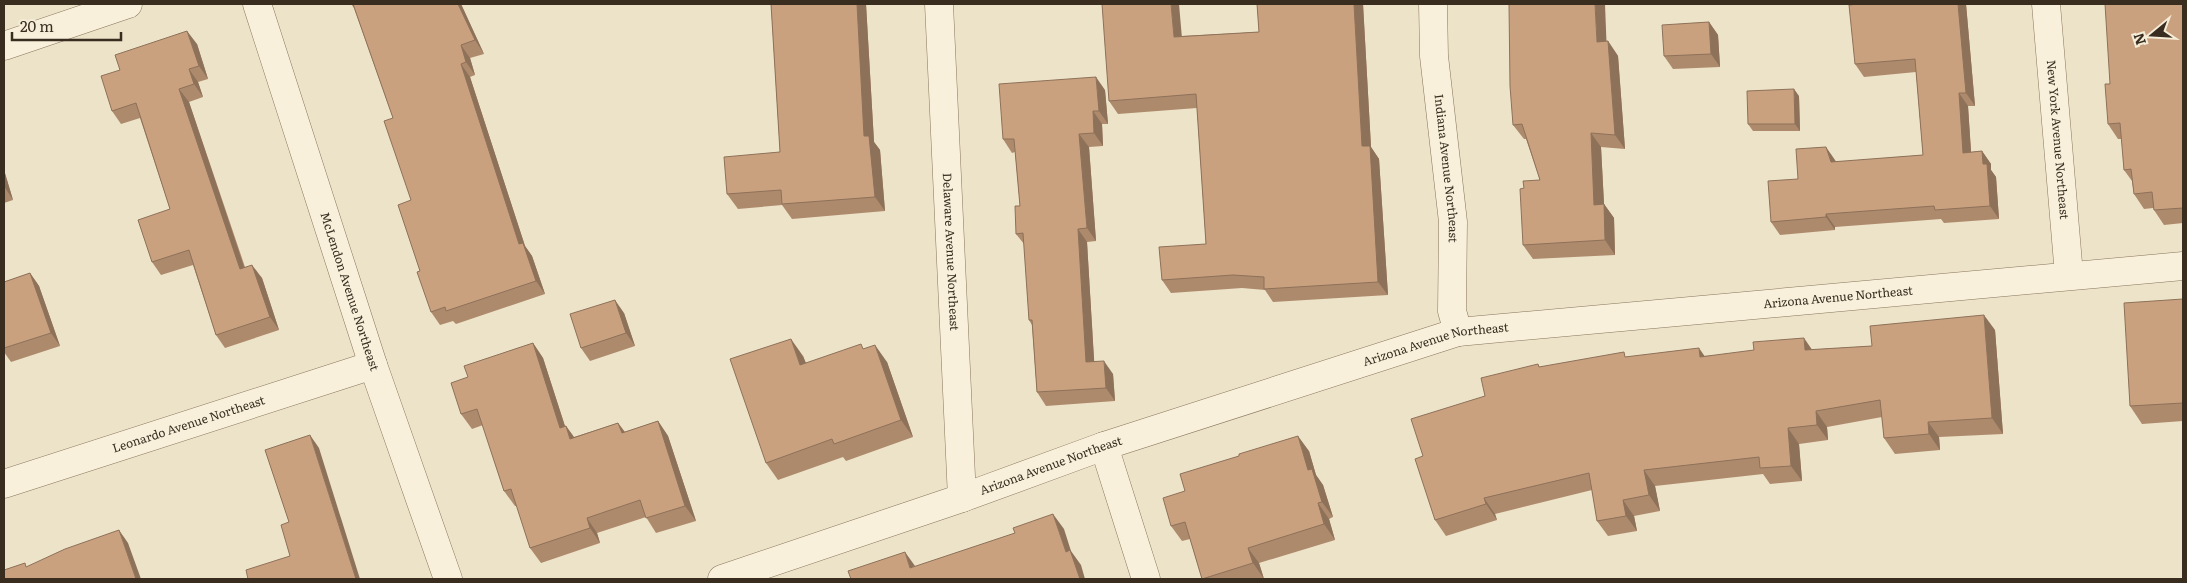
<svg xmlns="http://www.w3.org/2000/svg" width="2187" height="583" viewBox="0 0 2187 583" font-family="Literata,serif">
<rect width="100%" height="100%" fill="#ede3c8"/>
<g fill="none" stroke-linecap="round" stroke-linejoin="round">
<g stroke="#88765d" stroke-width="29">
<g id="minor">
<path id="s1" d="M257,4L373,365L448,579"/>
<path id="s2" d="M939,4L962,498"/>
<path id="s3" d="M1433,4L1434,56L1453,222L1452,311L1458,332"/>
<path id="s4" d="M2046,4L2069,275"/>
<path d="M4,46L128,4"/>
<path d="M1104,446L1146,579"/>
<path id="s5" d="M4,484L373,365"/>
<path id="s6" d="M722,579L962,498L1104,446L1458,332L2183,266"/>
</g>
</g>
<use href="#minor" stroke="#f8f0db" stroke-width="28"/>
</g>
<g fill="#ae8a6d">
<path d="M351,4H461L484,54L470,58L475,75L470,77L525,246L532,256L545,294L456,324L453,321L440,325L431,312L420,271L411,200L393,118L354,8Z"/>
<path d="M771,4H866L874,142L880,150L885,211L792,219L782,205L738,209L727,194L780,152Z"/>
<path d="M1257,4H1363L1371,147L1379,159L1388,295L1273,302L1265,290L1242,288L1171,293L1162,280L1206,244L1197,108L1118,114L1109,101L1182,36L1259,32Z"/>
<path d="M1966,4L1975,106H1968L1971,152L1982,151L1991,164V170L1996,177L1999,219L1944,223L1941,219L1835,227V230L1780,235L1771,222L1798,179L1835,160L1836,162L1923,155L1916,72L1864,77L1855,64Z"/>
<path d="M2183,4V223L2164,225L2154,210L2153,208L2144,209L2134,194L2132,181L2124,170L2122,139H2118L2108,124L2110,84Z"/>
<path d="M1709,22L1718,35L1720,67L1673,69L1664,56Z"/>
<path d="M1606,41H1608L1618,56L1625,149L1601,147L1604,204L1614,218L1615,255L1533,259L1523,245L1524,188L1540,180L1526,139H1524L1513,125Z"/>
<path d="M197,44L208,79L198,82L203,97L189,102L245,267L262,278L279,330L225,348L216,335L193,265L161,275L152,262L170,209L140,118L121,124L112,111Z"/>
<path d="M1105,90L1108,124H1102L1103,146L1089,147L1096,241L1087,242L1094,361L1113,374L1115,401L1046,406L1037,392L1032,325L1029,320L1024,244L1016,234L1020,206L1015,152L1012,153L1003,139Z"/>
<path d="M1799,96L1800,131H1753L1748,124Z"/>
<path d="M4,170L13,200L4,203Z"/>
<path d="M30,273L39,286L60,346L11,362L4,352V282Z"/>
<path d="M2183,299V421L2142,424L2130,406Z"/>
<path d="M624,313L635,346L590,361L581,348Z"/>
<path d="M1995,330L2003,434L1939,437L1940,450L1895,454L1884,438L1882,417L1827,427L1828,440L1799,444L1802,481L1770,484L1763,474L1655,486L1660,511L1634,516L1637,531L1608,536L1597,521L1592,490L1495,514L1497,520L1446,536L1435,520L1423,456L1485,396L1540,367L1704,356L1872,346Z"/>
<path d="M533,343L543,358L565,426H566L574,437L618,423L625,432L658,421L668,436L696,521L656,533L646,517L597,533L600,543L541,563L530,548L517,506H515L504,491L483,425L472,429L461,414L468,377Z"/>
<path d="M864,349L887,362L913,437L846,461L843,457L778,480L766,463L803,356L806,363Z"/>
<path d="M1309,451L1316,475L1323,485L1333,517L1329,519L1335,540L1259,563L1264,579H1202L1190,539L1182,541L1171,526Z"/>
</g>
<g fill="#8d7159">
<path d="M458,4H461L484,54L475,40Z"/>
<path d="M857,4H866L874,142L880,150L885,211L875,197L864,136Z"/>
<path d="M1171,4H1179L1183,50L1174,37Z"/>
<path d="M1354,4H1363L1371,147L1379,159L1388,295L1378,282L1362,146Z"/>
<path d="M1595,4H1605L1607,56L1597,42Z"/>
<path d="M1958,4H1966L1975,106L1966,93Z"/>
<path d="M1709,22L1718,35L1720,67L1711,54Z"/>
<path d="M187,31L197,44L208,79L199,66Z"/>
<path d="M1608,41L1618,56L1625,149L1615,135Z"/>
<path d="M461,45L470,58L475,75L466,62Z"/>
<path d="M461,64L470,77L525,246L532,256L545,294L536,281L519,244Z"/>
<path d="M189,69L198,82L203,97L194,84Z"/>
<path d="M1096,77L1105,90L1108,124L1099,111Z"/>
<path d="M179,89L189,102L249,282L240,269Z"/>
<path d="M1794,89L1799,96L1800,131L1795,124Z"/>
<path d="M1959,93L1968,106L1972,166L1963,153Z"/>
<path d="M1093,111L1102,124L1103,146L1094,133Z"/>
<path d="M1591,133L1601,147L1604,204L1614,218L1615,255L1605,240L1594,205Z"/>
<path d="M1079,134L1089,147L1096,241L1087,228Z"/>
<path d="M1826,147L1835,160L1840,175L1831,162Z"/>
<path d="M1982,151L1991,164V170L1996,177L1999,219L1990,206L1983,164Z"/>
<path d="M4,170L13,200L4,186Z"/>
<path d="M1826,214L1835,227V230L1826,217Z"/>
<path d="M1078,229L1087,242L1095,375L1086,362Z"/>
<path d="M252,265L262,278L279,330L270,317Z"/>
<path d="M30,273L39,286L60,346L51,333Z"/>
<path d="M615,300L624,313L635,346L626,333Z"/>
<path d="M1984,315L1995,330L2003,434L1992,418Z"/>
<path d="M1804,338L1815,354L1805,350Z"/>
<path d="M791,339L803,356L813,382L800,365Z"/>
<path d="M533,343L543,358L570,442L560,428Z"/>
<path d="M875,345L887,362L913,437L901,420Z"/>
<path d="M1699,348L1710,364L1700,357Z"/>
<path d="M1104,361L1113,374L1115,401L1106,388Z"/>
<path d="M1816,411L1827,427L1828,440L1817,425Z"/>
<path d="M658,421L668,436L696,521L685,506Z"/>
<path d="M1928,422L1939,437L1940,450L1929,434Z"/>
<path d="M618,423L629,438L622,433Z"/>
<path d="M566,426L576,440L570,439Z"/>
<path d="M1788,428L1799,444L1802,481L1791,466Z"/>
<path d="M310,435L319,448L360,579H356Z"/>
<path d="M1298,436L1309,451L1316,475L1323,485L1333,517L1322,502L1308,470Z"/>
<path d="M1644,470L1655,486L1660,511L1649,495Z"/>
<path d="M1484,498L1495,514L1497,520L1486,504Z"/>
<path d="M1623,500L1634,516L1637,531L1626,516Z"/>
<path d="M1318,503L1329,519L1335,540L1324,524Z"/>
<path d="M1053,514L1064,529L1071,551L1081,565L1085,579H1080L1066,552Z"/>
<path d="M587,518L597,533L600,543L590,528Z"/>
<path d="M119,530L128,543L141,579H136Z"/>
<path d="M1248,548L1259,563L1264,579L1253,563Z"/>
<path d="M905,552L915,566L910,568Z"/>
</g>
<g fill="#caa17f" stroke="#8d7159">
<path d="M353,4H458L475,40L461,45L466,62L461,64L519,244L523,243L536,281L446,311L445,307L431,312L417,272L420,271L398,205L411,200L384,121L393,118Z"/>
<path d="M771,4H857L864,136H869L875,197L782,204L781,190L727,194L724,157L780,152Z"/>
<path d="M1102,4H1171L1174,37L1259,32L1257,4H1354L1362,146H1370L1378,282L1264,289V277L1233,275L1162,280L1159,247L1206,244L1196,94L1109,101Z"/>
<path d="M1509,4H1595L1597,42L1608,41L1615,135L1591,133L1594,205L1604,204L1605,240L1523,245L1520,189L1524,188L1523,181L1540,180L1522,124L1513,125L1510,86Z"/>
<path d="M1859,4H1958L1966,93H1959L1963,153L1982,151L1983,164H1987L1990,206L1935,210L1934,206L1826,214V217L1771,222L1768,181L1798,179L1796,149L1826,147L1831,162L1923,155L1915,59L1855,64L1849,5Z"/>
<path d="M2105,4H2183V208L2154,210L2152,192L2134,194L2131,169L2124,170L2120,123L2108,124L2105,84H2110Z"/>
<path d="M1709,22L1711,54L1664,56L1662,25Z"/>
<path d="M187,31L199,66L189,69L194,84L179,89L240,269L252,265L270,317L216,335L189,250L152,262L138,220L170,209L136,103L112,111L101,76L120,70L115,55Z"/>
<path d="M1096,77L1099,111H1093L1094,133L1079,134L1087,228L1078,229L1086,362L1104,361L1106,388L1037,392L1032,320H1029L1023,233L1016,234L1015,206H1020L1014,139H1003L999,84Z"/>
<path d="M1794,89L1795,124H1748L1747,91Z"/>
<path d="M30,273L51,333L4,348V282Z"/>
<path d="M2183,299V403L2130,406L2124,303Z"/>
<path d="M615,300L626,333L581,348L570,314Z"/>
<path d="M1984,315L1992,418L1928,422L1929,434L1884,438L1880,400L1816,411L1817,425L1788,428L1791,466L1760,468L1759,457L1644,470L1649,495L1623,500L1626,516L1597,521L1589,473L1484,498L1486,504L1435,520L1415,459L1423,456L1411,419L1485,396L1481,378L1538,364L1539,367L1624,352L1625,357L1699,348L1700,357L1754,350L1753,342L1804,338L1805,350L1872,346L1870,326Z"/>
<path d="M791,339L800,365L861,344L863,349L875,345L901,420L834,444L832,439L766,463L730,359Z"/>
<path d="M533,343L560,428L566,426L570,439L618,423L622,433L658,421L685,506L646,518L640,500L587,518L590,528L530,548L511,489L504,491L477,409L461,414L451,383L468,377L464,366Z"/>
<path d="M310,435L356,579H248L246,570L290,556L281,525L289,522L265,450Z"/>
<path d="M1298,436L1308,470L1312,469L1322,502L1318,503L1324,524L1248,548L1253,563L1202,579L1185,522L1171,526L1163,498L1185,491L1180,474L1239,456V454Z"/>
<path d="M1053,514L1066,552L1070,550L1080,579H851L848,571L905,552L910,568L1015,533L1013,528Z"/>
<path d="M119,530L136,579H4V570L25,563L26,567L65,549Z"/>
</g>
<g text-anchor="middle" stroke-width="4" stroke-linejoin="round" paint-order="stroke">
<g font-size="12" fill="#392d20" stroke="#f5edd7">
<text dy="4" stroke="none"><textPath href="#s4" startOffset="136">New York Avenue Northeast</textPath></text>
<text dy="4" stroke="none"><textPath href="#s3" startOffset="165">Indiana Avenue Northeast</textPath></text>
<text dy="4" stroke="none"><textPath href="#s2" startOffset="248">Delaware Avenue Northeast</textPath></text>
<text dy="4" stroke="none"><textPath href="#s1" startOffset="302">McLendon Avenue Northeast</textPath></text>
<text dy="4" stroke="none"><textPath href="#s6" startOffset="1158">Arizona Avenue Northeast</textPath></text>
<text dy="4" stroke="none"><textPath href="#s6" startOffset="752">Arizona Avenue Northeast</textPath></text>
<text dy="4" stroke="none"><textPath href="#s5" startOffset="194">Leonardo Avenue Northeast</textPath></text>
<text dy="4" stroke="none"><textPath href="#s6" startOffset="348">Arizona Avenue Northeast</textPath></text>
</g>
</g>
<rect width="2187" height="583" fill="none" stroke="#392d20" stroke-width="10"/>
<g transform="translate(2152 35) rotate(252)" stroke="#f5edd7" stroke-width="4" paint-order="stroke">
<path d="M0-4L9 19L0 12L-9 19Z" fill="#392d20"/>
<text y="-8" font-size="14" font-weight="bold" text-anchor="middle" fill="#392d20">N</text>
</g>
<path d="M12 32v8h109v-8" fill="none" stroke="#392d20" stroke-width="2.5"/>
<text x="20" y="32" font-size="15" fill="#392d20" stroke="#f5edd7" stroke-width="4" paint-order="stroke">20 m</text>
</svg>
